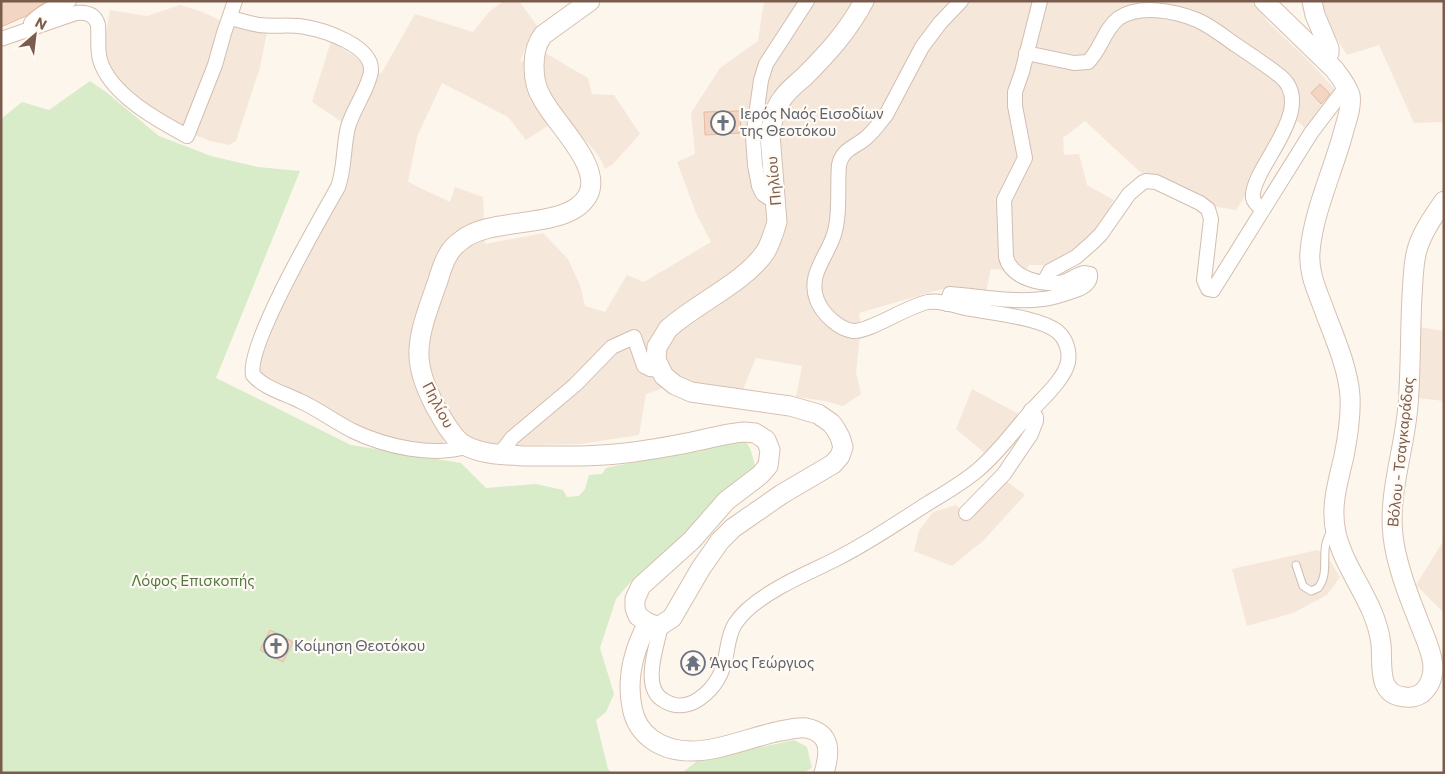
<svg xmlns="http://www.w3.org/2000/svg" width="1445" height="774" viewBox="0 0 1445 774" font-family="Commissioner,sans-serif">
<rect width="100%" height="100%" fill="#fdf6ec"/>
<g fill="#f5e8da">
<path d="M504,1H519L538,27L530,36L520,62L547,54L588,78L592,94L614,95L640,134L613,164L605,169L600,158L589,144L563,116L526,140L508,117L442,83L417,137L408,182L450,202L455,187L483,197L485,244L543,233L568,259L580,285L585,306L605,312L627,275L644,282L711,242L696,213L677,162L695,154L691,113L720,68L758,41L764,1H1253L1268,22L1311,63L1337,92L1307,130L1286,111L1251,187L1236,210L1211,206L1140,172L1085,121L1063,138L1064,155L1079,154L1087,185L1114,200L1092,238L1072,257L1047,265H1029L1025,271L991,269L986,292L962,288H946L859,313L862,329L859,344L856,373L861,394L843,406L825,401L796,397L802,366L756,358L742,392L695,385L680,380L674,373L661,389L646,394L639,435L580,444L488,446L473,442L451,424L441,447L432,448L367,432L256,375L264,339L324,220L346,187L351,164V128L312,102L331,41L381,74L415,14L473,32L490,11Z"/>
<path d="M1317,1H1444V122L1414,123L1379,45L1347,55L1330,28Z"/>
<path d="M180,5L200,11L233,26L255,31L267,32L260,67L236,141L229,145L210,141L191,133L140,105L107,66L103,50L110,10L147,16Z"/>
<path d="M1419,327L1444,331V401L1416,398Z"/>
<path d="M972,389L1021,415L988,456L956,429Z"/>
<path d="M1006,481L1025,495L983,541L952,566L914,551L919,531L933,512L956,505L969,516Z"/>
<path d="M1444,540V613L1416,585Z"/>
<path d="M1317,550L1326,554L1340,577L1327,595L1293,613L1247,626L1232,569Z"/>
</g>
<g fill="#d8ecc9">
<path d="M90,81L106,92L159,136L211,156L258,167L300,171L216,378L351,445L461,463L486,488L536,484L563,490L567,497L579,496L585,489L589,475L602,474L606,468L669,455L701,451L706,448L741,437C751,445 753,456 755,468L691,530L634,578L616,599L600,648L614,694L606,712L596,720L608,769L612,773H1V119L22,102L49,110Z"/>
<path d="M794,740L807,747L812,768L803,773H682L697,761Z"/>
</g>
<g fill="#f3d5c3" stroke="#e6bba3">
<path d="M1,1H46L26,16L1,27Z"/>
<path d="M1320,84L1330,94L1321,104L1311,93Z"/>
<path d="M740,111L741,133L705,135L704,112Z"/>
<path d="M270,630L293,642L283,662L260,650Z"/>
</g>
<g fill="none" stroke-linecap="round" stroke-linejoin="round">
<g stroke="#d1beb0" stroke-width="9">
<path id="lane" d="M1296,565L1303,586L1311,591L1318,588C1332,571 1317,547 1333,530"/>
</g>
<g stroke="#d1beb0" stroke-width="16">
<g id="street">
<path d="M230,18C239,20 249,23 259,25C275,27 290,24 305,27C324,30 373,46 371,71C369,88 353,109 348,127C343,147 345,168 338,187C320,219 246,346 253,375C264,388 284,393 300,401C318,409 335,422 353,431C384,446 434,458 468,446"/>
<path d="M32,27L31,23C40,13 56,5 69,1"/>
<path d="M1,39L76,13C86,12 95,14 98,25C99,36 97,49 100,60C110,94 157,120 187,136L215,65L224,33L235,1"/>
<path d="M1026,53L1074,63L1088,62C1101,50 1104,29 1119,18C1140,4 1175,11 1197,20C1211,26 1223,36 1236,45C1251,55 1266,65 1280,76C1312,102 1272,148 1259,176C1256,182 1252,190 1253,198C1254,203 1258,206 1263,209"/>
<path d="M776,200L769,198L763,194L759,186L755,165L753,137L761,80L766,64L807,1"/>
<path d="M1044,282L1050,271L1076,257L1092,243L1101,234L1129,194L1142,183L1146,181L1156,182L1200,203L1208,209L1211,219L1204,280L1208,289L1213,290L1311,133L1346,87"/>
<path d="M947,304L950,294C979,296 1013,303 1043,299C1054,298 1065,294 1076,290C1084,287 1091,283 1090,274L1085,273C1077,274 1071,280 1063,282C1044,286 1011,279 1006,257L1004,200L1025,158L1015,106V92L1022,72L1040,1"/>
<path d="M500,454L512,438L575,385L612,347L634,337L644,366L650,369L660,370"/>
<path d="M966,513L1004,474L1031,434L1036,421V417L1031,410"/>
<path d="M661,625C657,646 641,687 663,700C674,707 683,707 694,702C710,693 721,678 725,660C728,648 728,635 735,624C745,608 764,596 780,587C799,576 819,568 838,558C870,542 900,521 930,502C947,492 964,482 979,469C1000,451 1015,429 1033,409C1044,397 1065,378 1068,362C1070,351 1066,339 1058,332C1040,317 989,313 965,308C953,305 940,300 928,302C907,306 870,332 853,331C838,329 822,313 817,300C808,277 824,260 832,240C841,220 837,187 839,165C842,149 856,147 867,137C874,131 880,122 886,115L922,47L940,23L961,1"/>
</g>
</g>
<g stroke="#d6c0b0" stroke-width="21">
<g id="secondary">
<path d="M590,1L543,35C536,44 534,55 534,66C534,77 536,89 542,98C555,124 603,166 588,195C569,231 492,215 462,240C456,244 451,249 448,255C442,264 440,276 436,286C429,307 420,328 419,350C418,370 426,388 435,406C442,418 450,434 461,443C479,455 505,455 526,456C562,456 598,457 634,452C654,449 675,446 696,441C712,438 728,433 744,432L755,433L766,440L770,450L768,466L760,475L726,501L692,540L641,586L635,599V608L638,616L648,623L657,626L661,625L672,618L701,568L720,541L733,528L782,494L833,464L840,456L843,447L840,437L835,428L831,423L818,414L790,406L691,392L675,385L664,376L656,360L657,347L668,329C696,303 745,283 766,251C771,242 774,232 777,222L770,135C772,123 774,109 782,99C788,90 796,84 804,77C827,54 849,30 864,1"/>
<path d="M1264,1L1334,69C1340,77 1347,85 1350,95C1352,106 1347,119 1344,130C1334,169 1313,212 1310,252C1308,275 1319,294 1326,315C1336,341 1348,369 1350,396C1351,416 1348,436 1344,456C1338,482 1330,506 1336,533C1345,572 1376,602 1381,644C1383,664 1376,695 1405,697C1411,698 1416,697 1422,693C1445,672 1426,642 1417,617C1407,592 1396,563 1393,536C1388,492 1405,448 1408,405C1411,369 1410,332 1412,296C1413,282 1413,268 1416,254C1420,235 1433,217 1444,201"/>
<path d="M1312,1L1315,15L1329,48V53L1325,59"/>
<path d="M648,623C634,649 626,677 632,707C637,736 662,751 691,751C720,751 751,737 780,731C788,730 798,727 806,728C832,733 830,753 824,773"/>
</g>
</g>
<use href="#lane" stroke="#fff" stroke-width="7"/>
<use href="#street" stroke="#fff" stroke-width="14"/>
<use href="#secondary" stroke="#fff" stroke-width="19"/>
</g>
<defs>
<g id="church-ring" transform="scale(1.25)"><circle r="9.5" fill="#fffaf3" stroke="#6b7280" stroke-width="1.5"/><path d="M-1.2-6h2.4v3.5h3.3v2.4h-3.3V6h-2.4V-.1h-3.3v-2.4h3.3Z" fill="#6b7280"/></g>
<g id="temple-ring" transform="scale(1.25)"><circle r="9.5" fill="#fffaf3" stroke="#6b7280" stroke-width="1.5"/><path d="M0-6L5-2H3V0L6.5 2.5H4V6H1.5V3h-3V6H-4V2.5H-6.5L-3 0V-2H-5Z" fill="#6b7280"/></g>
</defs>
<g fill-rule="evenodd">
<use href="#church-ring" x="723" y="123"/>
<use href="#church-ring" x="276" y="646"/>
<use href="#temple-ring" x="693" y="663"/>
</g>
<g text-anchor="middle" stroke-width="4.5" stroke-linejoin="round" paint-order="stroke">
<g font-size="15" fill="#5b616d" stroke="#fffaf3" text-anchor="start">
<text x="740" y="119">Ιερός Ναός Εισοδίων<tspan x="740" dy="17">της Θεοτόκου</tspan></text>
<text x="294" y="651">Κοίμηση Θεοτόκου</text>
<text x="710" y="668">Άγιος Γεώργιος</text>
</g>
<g font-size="15" fill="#7a5c4d" stroke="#fffaf3">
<text transform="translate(774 181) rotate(-95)" y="5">Πηλίου</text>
<text transform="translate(438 405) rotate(62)" y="5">Πηλίου</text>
<text transform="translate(1401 452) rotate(-84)" y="5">Βόλου - Τσαγκαράδας</text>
</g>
<g font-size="15" fill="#537a41" stroke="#fffaf3">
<text x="193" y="586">Λόφος Επισκοπής</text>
</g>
</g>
<rect width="1445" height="774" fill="none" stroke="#7a5c4d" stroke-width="5"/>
<g transform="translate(35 35) rotate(28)" stroke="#fffaf3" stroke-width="4" paint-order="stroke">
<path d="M0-4L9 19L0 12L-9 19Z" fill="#7a5c4d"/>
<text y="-8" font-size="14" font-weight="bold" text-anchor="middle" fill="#7a5c4d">N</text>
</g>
</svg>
